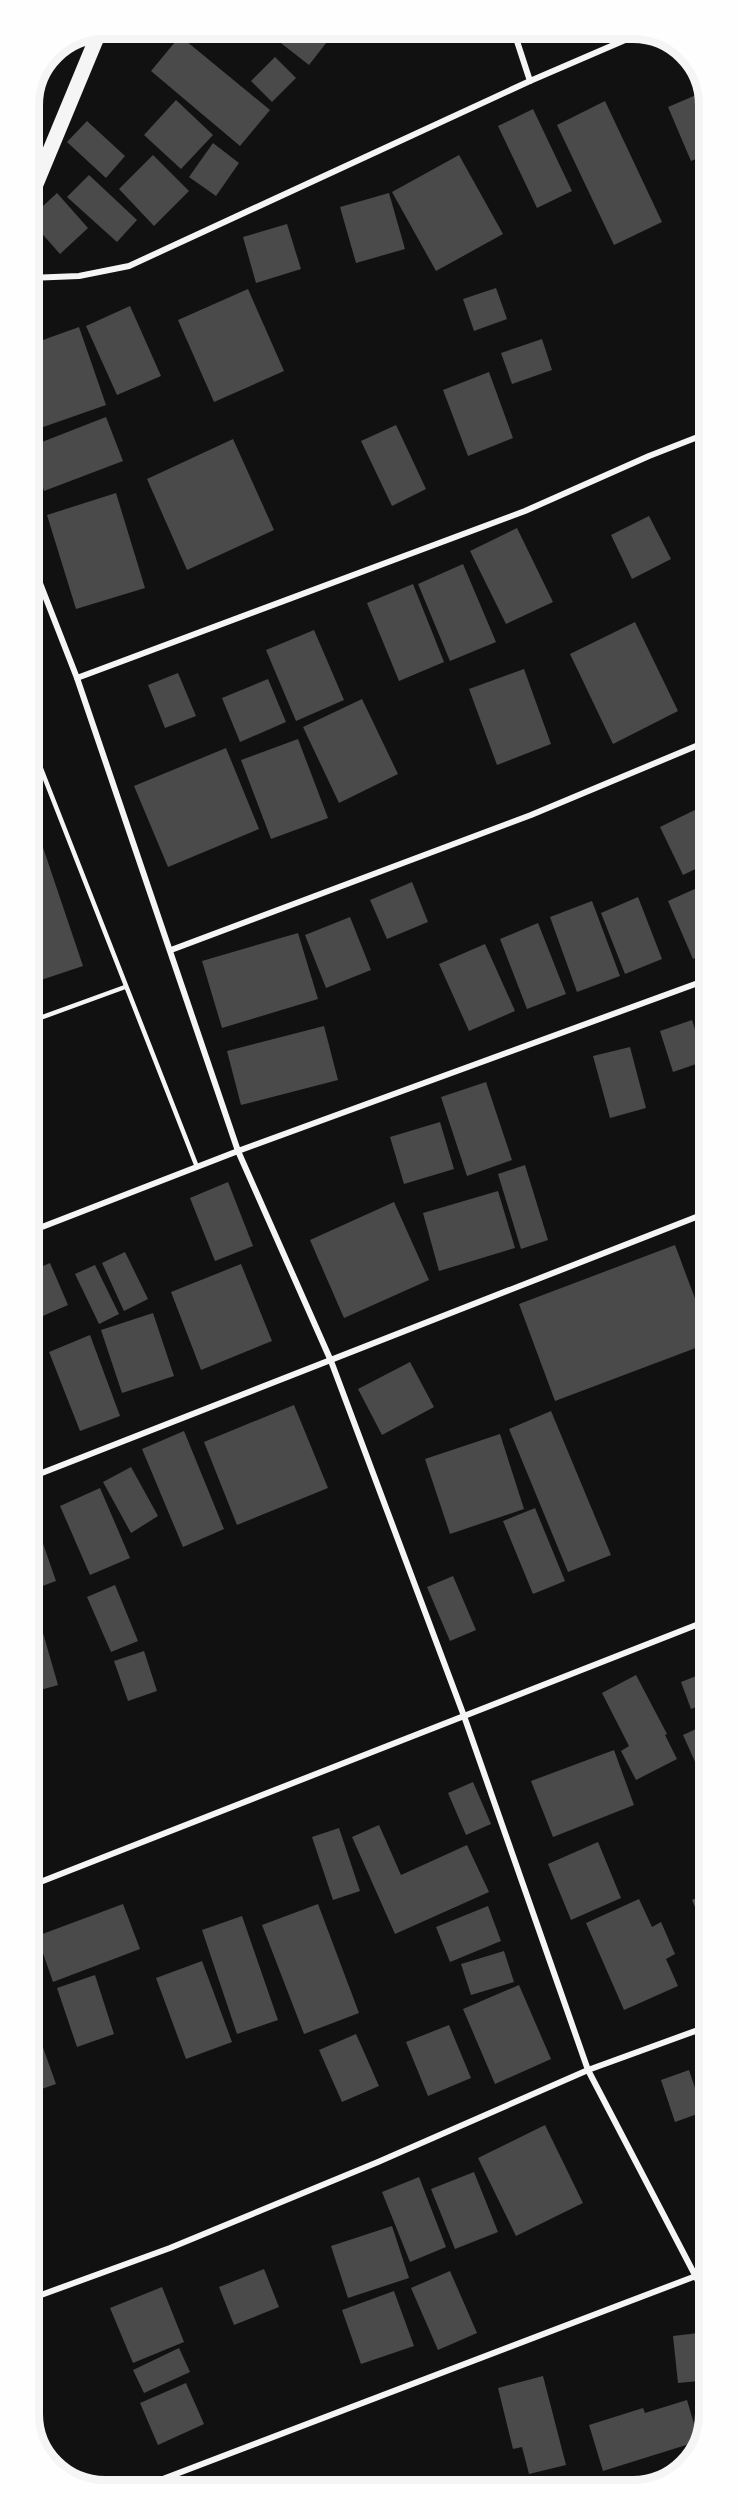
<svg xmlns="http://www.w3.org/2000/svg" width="738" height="2519" viewBox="0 0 738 2519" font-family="'Fira Sans',sans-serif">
<rect width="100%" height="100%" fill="#111"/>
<g fill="#4a4a4a">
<path d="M263,29H337L309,65Z"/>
<path d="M585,29H606L588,37Z"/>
<path d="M180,36L270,110L240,146L151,71Z"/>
<path d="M275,57L296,78L272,102L251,81Z"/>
<path d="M708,90V154L691,161L668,107Z"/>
<path d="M176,100L213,135L181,169L144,135Z"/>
<path d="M605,101L662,222L614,245L557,125Z"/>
<path d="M533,109L572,191L537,208L498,126Z"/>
<path d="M87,121L125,156L106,178L67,142Z"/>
<path d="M213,143L239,163L216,196L189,177Z"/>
<path d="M153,155L189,191L154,226L119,189Z"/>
<path d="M459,155L503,234L436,271L392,192Z"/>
<path d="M89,175L137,220L117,242L67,197Z"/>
<path d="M57,193L88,228L60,254L29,219Z"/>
<path d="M389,193L405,249L356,263L340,207Z"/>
<path d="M287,224L301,269L256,283L243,237Z"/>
<path d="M496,288L507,319L474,331L463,299Z"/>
<path d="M248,289L284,371L214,402L178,320Z"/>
<path d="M130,306L161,376L117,395L86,326Z"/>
<path d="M79,327L106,405L29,432V345Z"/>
<path d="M542,339L552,370L512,384L501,353Z"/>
<path d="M489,372L513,438L468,456L443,390Z"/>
<path d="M106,417L123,461L44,491L29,447Z"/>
<path d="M396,425L426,489L392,506L361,441Z"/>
<path d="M233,439L274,530L187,570L147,479Z"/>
<path d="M116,493L145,588L76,609L47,515Z"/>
<path d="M649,516L671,559L632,579L611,535Z"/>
<path d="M517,528L553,602L506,624L470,551Z"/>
<path d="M463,564L496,642L450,661L418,584Z"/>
<path d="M413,584L444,662L399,681L367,603Z"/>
<path d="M635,622L678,711L613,744L570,654Z"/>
<path d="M314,630L344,700L296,721L266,650Z"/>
<path d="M524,669L551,744L497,765L469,689Z"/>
<path d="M178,673L196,716L165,728L148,685Z"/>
<path d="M268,679L286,722L240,742L222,698Z"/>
<path d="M362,699L398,774L339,803L303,727Z"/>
<path d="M298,739L328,818L271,839L241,760Z"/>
<path d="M226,748L259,829L168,867L134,786Z"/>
<path d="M29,806L83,966L29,984Z"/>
<path d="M703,806L708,818V863L683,875L660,827Z"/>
<path d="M412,882L428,922L387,939L370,900Z"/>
<path d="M708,883L709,952L693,959L668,901Z"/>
<path d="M638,897L662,959L625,974L601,913Z"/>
<path d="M592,901L620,976L577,992L550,917Z"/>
<path d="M350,917L371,970L326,988L305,935Z"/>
<path d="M538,923L566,994L527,1009L500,939Z"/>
<path d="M298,933L318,999L222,1028L202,961Z"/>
<path d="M485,944L515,1011L469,1031L439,964Z"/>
<path d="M709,1011V1042L697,1016Z"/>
<path d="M692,1020L705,1061L673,1072L660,1031Z"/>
<path d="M324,1026L338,1080L241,1105L227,1051Z"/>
<path d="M630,1047L646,1108L610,1118L593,1056Z"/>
<path d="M486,1082L512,1160L467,1176L441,1097Z"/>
<path d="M440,1122L454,1169L404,1184L390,1137Z"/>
<path d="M525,1165L548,1240L521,1249L498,1174Z"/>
<path d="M228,1182L253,1246L215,1261L190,1198Z"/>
<path d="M498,1191L515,1248L439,1271L423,1213Z"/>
<path d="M394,1202L429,1280L344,1318L310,1240Z"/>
<path d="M675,1245L709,1336V1343L555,1401L519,1304Z"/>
<path d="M125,1252L148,1299L124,1311L102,1263Z"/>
<path d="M50,1263L68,1305L29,1322V1272Z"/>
<path d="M241,1264L272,1341L201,1370L171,1292Z"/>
<path d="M95,1265L119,1314L99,1324L75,1274Z"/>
<path d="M153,1313L174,1376L122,1393L101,1330Z"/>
<path d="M90,1335L120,1416L80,1431L49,1352Z"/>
<path d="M410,1362L434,1407L382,1435L358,1389Z"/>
<path d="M294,1405L328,1488L237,1525L204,1442Z"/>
<path d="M551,1411L611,1555L568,1572L509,1429Z"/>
<path d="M184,1431L224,1529L183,1547L142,1449Z"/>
<path d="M500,1434L524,1509L450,1534L425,1459Z"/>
<path d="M131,1467L158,1516L131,1533L103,1482Z"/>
<path d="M100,1488L130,1558L90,1575L60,1506Z"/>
<path d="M30,1506L56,1581L29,1591V1507Z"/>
<path d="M535,1508L565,1581L533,1594L503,1521Z"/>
<path d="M453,1576L476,1630L450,1641L427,1587Z"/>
<path d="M115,1585L138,1641L111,1652L87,1597Z"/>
<path d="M41,1626L58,1685L30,1693V1629Z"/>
<path d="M144,1651L157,1691L128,1701L114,1661Z"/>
<path d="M709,1671V1702L691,1709L681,1682Z"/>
<path d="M636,1675L667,1734L665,1735L677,1759L636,1780L621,1751L629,1746L602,1693Z"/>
<path d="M709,1723V1793L683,1735Z"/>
<path d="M614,1750L634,1805L553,1837L531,1781Z"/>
<path d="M473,1782L491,1824L466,1835L448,1793Z"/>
<path d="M379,1825L401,1875L467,1845L489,1892L395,1934L352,1837Z"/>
<path d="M339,1828L360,1891L333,1900L312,1837Z"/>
<path d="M598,1842L621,1898L571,1920L548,1864Z"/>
<path d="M709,1892V1940L692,1900Z"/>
<path d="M639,1899L652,1927L661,1922L675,1954L666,1959L678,1986L624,2010L586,1923Z"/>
<path d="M123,1904L140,1949L53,1982L37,1936Z"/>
<path d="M318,1904L359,2013L304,2034L262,1925Z"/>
<path d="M488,1906L501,1941L450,1962L436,1927Z"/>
<path d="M242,1916L278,2020L237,2034L202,1930Z"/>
<path d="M504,1951L514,1982L471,1995L461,1964Z"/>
<path d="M202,1961L232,2042L186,2059L156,1978Z"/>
<path d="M95,1975L114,2034L77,2047L57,1988Z"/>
<path d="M519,1985L551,2059L495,2084L463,2009Z"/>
<path d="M30,2011L56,2084L30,2093Z"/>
<path d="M449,2025L471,2078L428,2096L406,2042Z"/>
<path d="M356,2034L379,2086L342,2102L319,2050Z"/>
<path d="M689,2070L703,2112L675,2122L661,2080Z"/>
<path d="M545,2125L583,2203L516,2236L478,2158Z"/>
<path d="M474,2172L498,2232L455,2249L431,2189Z"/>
<path d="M419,2177L446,2247L410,2262L382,2192Z"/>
<path d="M392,2226L409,2278L348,2298L331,2246Z"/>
<path d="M264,2269L279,2307L234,2325L219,2287Z"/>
<path d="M450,2271L477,2333L438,2350L411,2288Z"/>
<path d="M162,2287L184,2342L133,2363L110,2308Z"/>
<path d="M394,2291L414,2346L361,2364L342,2310Z"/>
<path d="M707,2332L709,2380L678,2383L673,2336Z"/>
<path d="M179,2348L190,2372L144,2393L133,2370Z"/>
<path d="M543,2376L566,2465L529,2474L522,2447L513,2449L498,2388Z"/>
<path d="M186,2383L204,2424L158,2445L140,2403Z"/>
<path d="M687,2400L699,2441L603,2471L589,2425L643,2408L645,2413Z"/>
</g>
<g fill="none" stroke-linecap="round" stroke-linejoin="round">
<g stroke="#f5f5f5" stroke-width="4.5">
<path d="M29,738L197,1167"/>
<path d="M29,1022L125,987"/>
</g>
<g stroke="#f5f5f5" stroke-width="6">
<path d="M513,29L530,81"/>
<path d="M29,278L79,276L129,266L530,81L646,31"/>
<path d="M29,555L77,678L238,1151L331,1361L464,1716L588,2070L709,2302"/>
<path d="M77,678L525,511L649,456L708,433"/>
<path d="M171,950L531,815L708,741"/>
<path d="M29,1232L238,1151L709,979"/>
<path d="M29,1478L709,1212"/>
<path d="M30,1886L709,1620"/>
<path d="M30,2299L170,2248L378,2162L588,2070L709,2026"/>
<path d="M134,2490L709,2271"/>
</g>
<path stroke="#f5f5f5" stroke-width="15" d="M29,201L100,30"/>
</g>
<path d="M0 0H738V2519H0ZM105 39H633A66 66 0 0 1 699 105V2414A66 66 0 0 1 633 2480H105A66 66 0 0 1 39 2414V105A66 66 0 0 1 105 39Z" fill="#fefefe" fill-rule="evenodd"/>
<path fill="none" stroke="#f5f5f5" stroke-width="8" d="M105 39H633A66 66 0 0 1 699 105V2414A66 66 0 0 1 633 2480H105A66 66 0 0 1 39 2414V105A66 66 0 0 1 105 39Z"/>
</svg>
